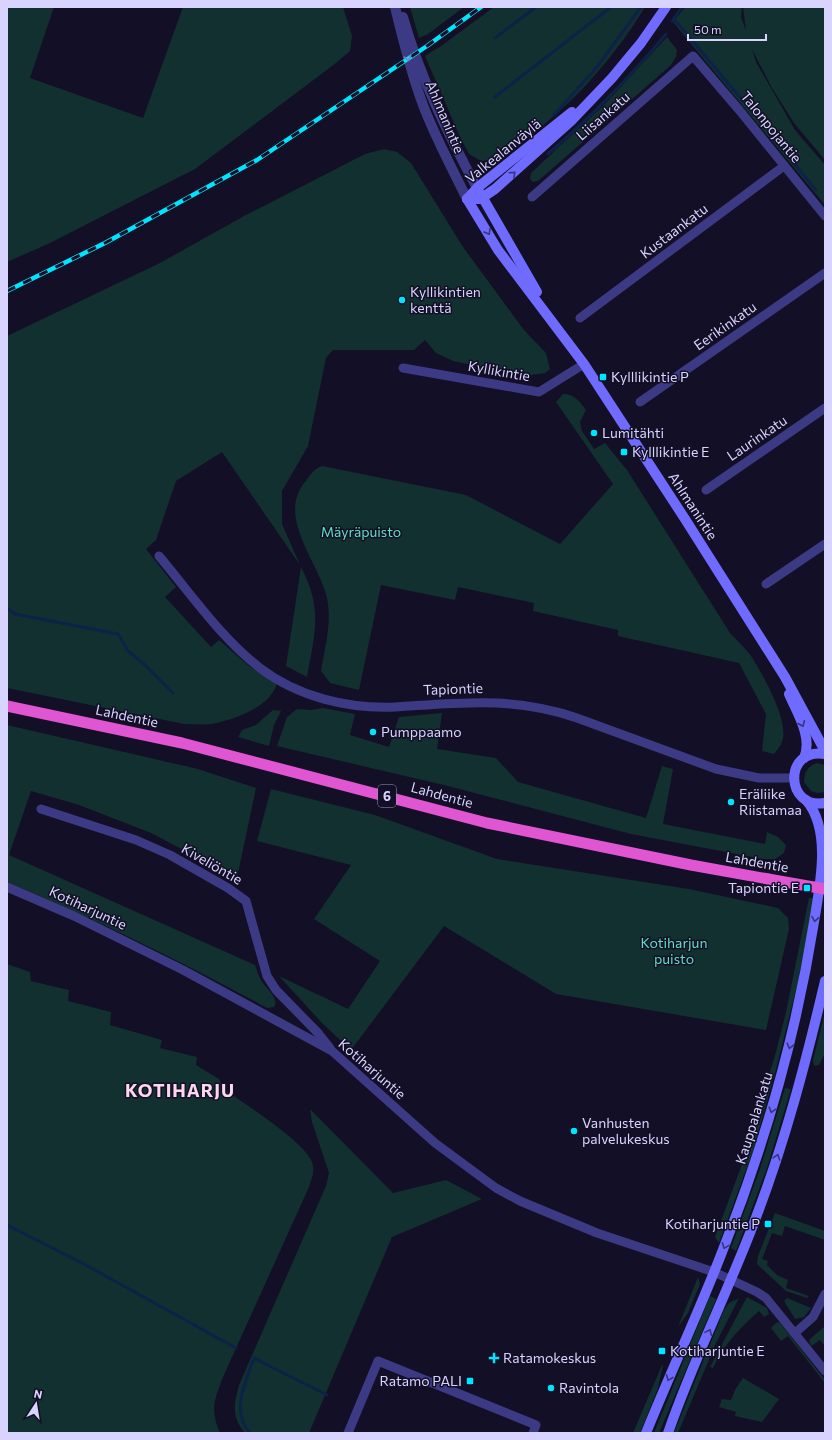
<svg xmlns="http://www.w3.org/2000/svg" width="832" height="1440" viewBox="0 0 832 1440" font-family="Commissioner,sans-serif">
<rect width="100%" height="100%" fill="#130f26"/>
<g fill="#12302f">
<path d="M7,7H54L30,78L143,118L183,7H343L352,36L350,51L336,63L195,169L50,243L7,262Z"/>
<path d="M410,7H464L428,34L419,38Z"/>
<path d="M494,7H645C628,35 608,61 586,85C568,105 508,161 481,161L469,154L460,137L425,56L441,46Z"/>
<path d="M685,7H742L741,17L746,31L743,7H825V160L794,123L772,88L752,49L756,62L795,130L825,165V205L673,22Z"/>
<path d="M667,37L677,50L676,57L670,66L538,181L533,182L530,179L531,173L604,105Z"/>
<path d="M384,149L397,152L411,163L463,247L524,330L546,353L550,369L545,373L525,376L453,361L436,353L425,340L414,350H333L326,358L308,446L282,491V524L300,565L222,452L176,481L156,540L146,549L176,587L165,597L211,647L219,640L249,666L277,683C271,707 234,720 212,724C203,725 193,724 184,724L7,688V336L160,263L244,216L365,154Z"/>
<path d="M563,394C575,394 579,401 586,410L580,422L582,431L594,449L605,443L627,470L730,633C737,640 745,648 751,656C762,673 787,717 783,738C782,744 778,749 774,754L762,751L766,714L739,663L618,636V630L533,611L534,603L458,587L455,600L381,585L359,690L330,683L321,671C325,647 332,623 327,598C319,562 276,517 305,482C310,475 314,469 322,466L466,495L560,544L613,484L556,402Z"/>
<path d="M301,567C323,609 315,633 307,677L286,666Z"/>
<path d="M323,708L355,714L350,735L389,747L399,717L442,713L437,749L496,758L518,782L646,818L662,766L673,769L663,824L765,844L767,832L778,837L786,845L784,853L775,859H763L631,834L448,786L277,746L287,717L297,709L311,710Z"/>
<path d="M273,710L281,711L274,725L269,746L238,737L242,730L256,725Z"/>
<path d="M7,725L198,769L256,788L237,878L151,833L79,805L31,791L9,855L255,965C257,970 258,975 261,980C265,988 280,998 274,1007L267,1008C182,962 96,919 7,882Z"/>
<path d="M817,763L825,765V792L817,793L811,791L804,782C804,772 808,766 817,763Z"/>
<path d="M271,789L375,815L497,859L689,889L778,908L788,918L789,929L766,1030L556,994L444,926L351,1050L322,1023L279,976L348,1009L380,961L314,919L351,865L257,841Z"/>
<path d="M809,898H814L798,982L776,1069L754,1148L719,1243L715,1237L744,1159L776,1052L786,1012Z"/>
<path d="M7,964L30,972L31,981L69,990L68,1001L111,1012L110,1025L162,1040L160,1048L197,1057L196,1065L219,1079L224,1089C245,1104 301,1140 311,1160C316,1169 312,1178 309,1187L223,1377C214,1401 210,1409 220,1433H7Z"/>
<path d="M825,1012V1053L819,1065L814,1066L813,1060Z"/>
<path d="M785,1088L791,1089L767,1168L736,1251L731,1248L760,1169Z"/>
<path d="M310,1109L393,1193L446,1180L482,1199L392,1237L309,1433H245C231,1417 234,1403 239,1385L326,1186L329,1173L312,1122Z"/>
<path d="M775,1213L825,1231V1240L785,1226L782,1236L772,1233L762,1259L768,1261L767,1265L777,1275L788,1280L786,1288L809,1296L807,1298L786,1291L757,1264L758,1256Z"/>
<path d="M698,1277L700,1284L688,1313L678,1327Z"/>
<path d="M710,1296L716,1299L659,1433H654Z"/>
<path d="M747,1297L767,1308L769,1314L764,1317L759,1311C740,1328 724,1344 713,1368L710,1367Z"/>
<path d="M739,1298L716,1343L678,1433H674L724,1310L729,1303Z"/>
<path d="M787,1298L811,1308L804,1317L795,1319L784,1301Z"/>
<path d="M777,1322L780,1323L825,1380V1383L788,1336L781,1341L771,1328Z"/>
<path d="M825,1326V1346L820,1340L811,1346L809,1340Z"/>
<path d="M662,1365H663L658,1388L640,1433H633Z"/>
<path d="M743,1378L779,1399L762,1422L735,1416L736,1412L719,1407L722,1399L731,1400L735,1390Z"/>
</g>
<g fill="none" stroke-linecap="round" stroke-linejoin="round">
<g stroke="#0c2248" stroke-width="3">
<path d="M674,19L743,101"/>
<path d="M672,21L682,7"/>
<path d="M495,38L536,7"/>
<path d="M495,97L611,7"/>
<path d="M554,115L597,67L641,7"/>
<path d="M769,133L816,190"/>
<path d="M548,154C591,117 630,77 666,34"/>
<path d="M7,608L15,614L118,634L128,651L145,665L173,693"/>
<path d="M7,1225L82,1263L236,1348"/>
<path d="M250,1433C230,1411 246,1382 254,1358L327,1395"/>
</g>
<g stroke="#3d3a85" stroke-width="9">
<path d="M532,197L693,56L740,111L825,216"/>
<path d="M580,318L784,166"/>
<path d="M403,368L539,392L584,364"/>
<path d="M640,402L825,273"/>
<path d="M706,490L825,408"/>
<path d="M159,556C191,594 221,638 260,668C298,697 348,709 395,707C460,703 513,696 577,718L716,769L759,778H794"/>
<path d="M766,584L825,544"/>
<path d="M41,809L136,840L170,855L228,888L246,901L267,976L276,990L318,1033L330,1048"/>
<path d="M7,887L74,916L183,970L332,1051L435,1143L496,1188L520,1201L597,1233L714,1272L757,1292L766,1298L825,1371"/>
<path d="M795,1333L813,1317L825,1294"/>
<path d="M348,1433L378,1361L536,1425L533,1433"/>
</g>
<g stroke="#3d3a85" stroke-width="10">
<path d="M395,7C403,40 411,73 423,105C435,137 452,168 467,199"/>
<path d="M403,17C420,77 448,134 477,188"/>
</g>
<g stroke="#6f6bff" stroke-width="10">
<path d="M480,193L537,292"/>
<path d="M467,199L498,250L584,364L685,519L785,677L825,751"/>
<path d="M467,199H480L495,189L571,121L612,78L641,43L666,7"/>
<path d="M467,199L477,188L572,112"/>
<path d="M789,694C797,713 813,737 804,758"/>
<path d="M825,754C783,747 785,810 825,803"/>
<path d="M646,1433C671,1371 700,1310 724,1247C766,1141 796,1035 814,922C820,885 832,830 806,800"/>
<path d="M668,1433C693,1360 728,1292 755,1220C785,1142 806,1062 825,981"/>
</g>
<path stroke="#e055d1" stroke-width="11" d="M7,706L182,743L487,823L691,865L768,879"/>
<g stroke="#00e5ff" stroke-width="4.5">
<path id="rail" d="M7,291L105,243L257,160L427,46L481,7"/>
</g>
<use href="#rail" stroke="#130f26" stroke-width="3" stroke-dasharray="9" stroke-linecap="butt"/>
<path stroke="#e055d1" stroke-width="11" d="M768,879L825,889"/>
</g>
<defs><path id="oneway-chevron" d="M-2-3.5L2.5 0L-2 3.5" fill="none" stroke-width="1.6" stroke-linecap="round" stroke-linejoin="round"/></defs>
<use stroke="#837fbc" href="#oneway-chevron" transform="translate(408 58) rotate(73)"/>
<g stroke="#38347d">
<use href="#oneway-chevron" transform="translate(513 174) rotate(-42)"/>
<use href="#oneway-chevron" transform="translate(488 232) rotate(59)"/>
<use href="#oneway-chevron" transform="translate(802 724) rotate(67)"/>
<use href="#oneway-chevron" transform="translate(815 919) rotate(99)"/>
<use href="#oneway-chevron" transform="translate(790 1046) rotate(105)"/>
<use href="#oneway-chevron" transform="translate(772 1110) rotate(106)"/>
<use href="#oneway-chevron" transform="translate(777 1157) rotate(-72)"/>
<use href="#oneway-chevron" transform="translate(725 1246) rotate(111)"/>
<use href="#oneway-chevron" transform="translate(709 1332) rotate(-66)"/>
<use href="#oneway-chevron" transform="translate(669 1378) rotate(112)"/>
</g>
<g fill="#00e5ff" stroke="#130f26" stroke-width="1.5">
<circle cx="402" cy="300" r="4"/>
<rect x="599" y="373" width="8" height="8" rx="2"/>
<circle cx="594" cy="433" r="4"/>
<rect x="620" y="448" width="8" height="8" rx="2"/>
<circle cx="373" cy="732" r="4"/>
<circle cx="731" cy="802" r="4"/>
<rect x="803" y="884" width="8" height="8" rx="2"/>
<circle cx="574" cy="1131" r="4"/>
<rect x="764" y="1220" width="8" height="8" rx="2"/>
<rect x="658" y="1347" width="8" height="8" rx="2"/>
<path d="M492 1352h4v4h4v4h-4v4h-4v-4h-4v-4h4z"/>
<rect x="466" y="1377" width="8" height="8" rx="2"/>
<circle cx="551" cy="1388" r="4"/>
</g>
<g text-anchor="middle" stroke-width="3" stroke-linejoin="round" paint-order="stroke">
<rect fill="#130f26" stroke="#9e99be" stroke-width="1" x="378" y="785" width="18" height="22" rx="3"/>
<g font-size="13" font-weight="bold" fill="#d9d4ff">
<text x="387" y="801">6</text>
</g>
<g font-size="14" fill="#d9d4ff" stroke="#130f26">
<text transform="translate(603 116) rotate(-41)" y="5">Liisankatu</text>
<text transform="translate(445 117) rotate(67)" y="5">Ahlmanintie</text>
<text transform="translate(771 127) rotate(51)" y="5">Talonpojantie</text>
<text transform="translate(503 151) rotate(-39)" y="5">Valkealanväylä</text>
<text transform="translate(674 231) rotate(-37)" y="5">Kustaankatu</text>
<text transform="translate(725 326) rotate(-35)" y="5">Eerikinkatu</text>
<text transform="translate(499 371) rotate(10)" y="5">Kyllikintie</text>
<text transform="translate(757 438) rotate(-34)" y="5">Laurinkatu</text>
<text transform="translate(693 506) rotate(57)" y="5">Ahlmanintie</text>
<text transform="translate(453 689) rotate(-2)" y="5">Tapiontie</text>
<text transform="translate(127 716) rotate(12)" y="5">Lahdentie</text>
<text transform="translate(442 795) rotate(15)" y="5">Lahdentie</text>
<text transform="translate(757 862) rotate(10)" y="5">Lahdentie</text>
<text transform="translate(212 864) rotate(30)" y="5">Kiveliöntie</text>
<text transform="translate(88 908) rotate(25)" y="5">Kotiharjuntie</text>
<text transform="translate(372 1069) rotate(41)" y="5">Kotiharjuntie</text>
<text transform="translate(754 1118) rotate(-73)" y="5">Kauppalankatu</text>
</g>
<g font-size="14" fill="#d9d4ff" stroke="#130f26" text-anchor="start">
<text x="410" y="297">Kyllikintien<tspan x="410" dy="16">kenttä</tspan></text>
<text x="611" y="382">Kylllikintie P</text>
<text x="602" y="438">Lumitähti</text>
<text x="632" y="457">Kylllikintie E</text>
<text x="381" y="737">Pumppaamo</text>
<text x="739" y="799">Eräliike<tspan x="739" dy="16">Riistamaa</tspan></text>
<text x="799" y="893" text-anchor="end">Tapiontie E</text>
<text x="582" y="1128">Vanhusten<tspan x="582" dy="16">palvelukeskus</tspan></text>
<text x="760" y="1229" text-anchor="end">Kotiharjuntie P</text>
<text x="670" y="1356">Kotiharjuntie E</text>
<text x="503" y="1363">Ratamokeskus</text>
<text x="462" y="1386" text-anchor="end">Ratamo PALI</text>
<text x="559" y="1393">Ravintola</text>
</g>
<g font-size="14" fill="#5fe0c0" stroke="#130f26">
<text x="361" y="537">Mäyräpuisto</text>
<text x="674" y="948">Kotiharjun<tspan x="674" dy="16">puisto</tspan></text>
</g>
<g font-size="18" font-weight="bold" letter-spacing="1" fill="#ffd6f0" stroke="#130f26">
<text x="180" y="1097">KOTIHARJU</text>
</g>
</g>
<rect width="832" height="1440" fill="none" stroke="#d9d4ff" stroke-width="16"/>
<g transform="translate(36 1404) rotate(12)" stroke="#130f26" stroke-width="3" paint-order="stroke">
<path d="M0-3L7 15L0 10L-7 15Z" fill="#d9d4ff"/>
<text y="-6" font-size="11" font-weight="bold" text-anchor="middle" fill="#d9d4ff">N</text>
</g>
<path d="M688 34v6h78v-6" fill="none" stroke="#d9d4ff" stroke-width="2"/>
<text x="694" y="34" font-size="12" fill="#d9d4ff" stroke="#130f26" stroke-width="3" paint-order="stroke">50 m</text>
</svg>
